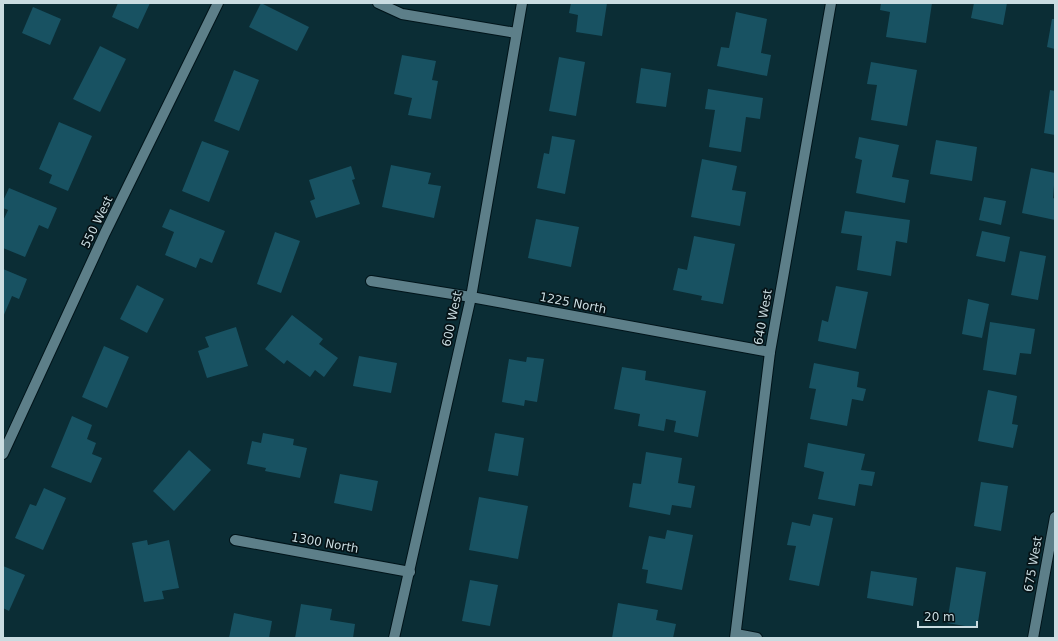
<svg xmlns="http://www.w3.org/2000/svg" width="1058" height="641" viewBox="0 0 1058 641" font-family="'DejaVu Sans',sans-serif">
<rect width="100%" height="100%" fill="#0b2d35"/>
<g fill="#185262">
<path d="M118,3H150L138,29L112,17Z"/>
<path d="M261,3L309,27L297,51L249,27Z"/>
<path d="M571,3H607L602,36L576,32L578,15L569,13Z"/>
<path d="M881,3H932L926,43L886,37L890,12L880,10Z"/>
<path d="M974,3H1007L1003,25L971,18Z"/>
<path d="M33,7L61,19L50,45L22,33Z"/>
<path d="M736,12L767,19L761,53L771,55L767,76L717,66L721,47L729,48Z"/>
<path d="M1052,19H1055V49L1047,47Z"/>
<path d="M100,46L126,59L100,112L73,99Z"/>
<path d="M402,55L436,61L432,80L438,81L431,119L408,115L412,98L394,94Z"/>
<path d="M559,57L585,62L576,116L549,111Z"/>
<path d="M871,62L917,70L907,126L871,120L877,85L867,84Z"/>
<path d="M641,68L671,73L666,107L636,103Z"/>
<path d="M234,70L259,80L239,131L214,121Z"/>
<path d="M708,89L763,98L760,119L746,117L741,152L709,147L715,110L705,109Z"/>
<path d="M1050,90L1055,91V135L1044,133Z"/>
<path d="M59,122L92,136L68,191L49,183L52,175L39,169Z"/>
<path d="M552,136L575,140L565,194L537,188L544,153L549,154Z"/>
<path d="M859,137L899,145L892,177L909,180L905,203L856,193L862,160L855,158Z"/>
<path d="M936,140L977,147L972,181L930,174Z"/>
<path d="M202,141L229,151L209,202L182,191Z"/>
<path d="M702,159L737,166L732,190L746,192L740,226L691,217Z"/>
<path d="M391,165L431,173L428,184L441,186L434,218L382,207Z"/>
<path d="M351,166L355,179L352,180L360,204L316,218L310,201L315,199L309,180Z"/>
<path d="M1031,168L1055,173L1053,198L1055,199V220L1022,213Z"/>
<path d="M9,188L57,208L48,229L39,225L25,257L3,248V221L8,210L3,208V201Z"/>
<path d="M984,197L1006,201L1001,225L979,220Z"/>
<path d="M170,209L225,231L212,263L200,258L196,268L165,255L174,232L162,227Z"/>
<path d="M845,211L910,220L907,243L896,241L891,276L857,270L862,236L841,233Z"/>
<path d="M536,219L579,227L571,267L528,258Z"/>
<path d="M982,231L1010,237L1005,262L976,256Z"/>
<path d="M275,232L300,241L281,293L257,284Z"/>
<path d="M694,236L735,244L723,304L701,300L702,296L673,290L678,268L687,270Z"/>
<path d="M1020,251L1046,256L1038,300L1011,295Z"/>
<path d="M3,269L27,279L19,299L12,296L3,317Z"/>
<path d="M137,285L164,299L147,333L120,319Z"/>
<path d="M836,286L868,292L856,349L818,341L822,320L828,322Z"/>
<path d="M968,299L989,304L982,338L962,334Z"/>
<path d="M292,315L323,339L319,344L338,358L324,377L315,370L310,377L287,360L284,364L265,349Z"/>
<path d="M990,322L1035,329L1031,354L1020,353L1016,375L983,370Z"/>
<path d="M236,327L248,366L207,378L198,351L209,347L205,337Z"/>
<path d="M104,346L129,357L107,408L82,397Z"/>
<path d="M359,356L397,363L391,393L353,386Z"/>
<path d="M527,357L544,359L537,402L525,400L524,406L502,402L509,359L526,362Z"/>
<path d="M814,363L859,372L857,387L866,389L863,401L852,399L847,426L810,419L816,389L809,388Z"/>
<path d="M622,367L646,371L645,380L706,391L698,437L674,432L676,421L666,419L664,431L638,426L640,414L614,409Z"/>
<path d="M988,390L1017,396L1012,424L1018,425L1013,448L978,441Z"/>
<path d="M72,416L92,425L87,439L96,443L92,454L102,458L91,483L51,467Z"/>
<path d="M263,433L294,439L293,445L307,448L300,478L265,471L266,468L247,464L252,441L261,443Z"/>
<path d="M495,433L524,438L518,476L488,471Z"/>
<path d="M808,443L865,454L861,470L875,472L872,486L859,484L855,506L818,499L824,472L804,467Z"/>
<path d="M189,450L211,470L174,511L153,491Z"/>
<path d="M646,452L682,458L678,483L695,486L691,508L672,505L670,515L629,507L633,483L641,484Z"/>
<path d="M340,474L378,481L372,511L334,503Z"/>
<path d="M981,482L1008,486L1001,531L974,526Z"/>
<path d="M44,488L66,498L43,550L15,538L30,504L36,506Z"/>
<path d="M479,497L528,506L518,559L469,550Z"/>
<path d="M813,514L833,518L819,586L789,580L796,546L787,545L792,522L810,526Z"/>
<path d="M667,530L693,535L682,590L646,583L648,570L642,569L649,536L665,539Z"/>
<path d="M147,540L148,545L169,540L179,588L162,591L164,599L144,602L132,543Z"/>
<path d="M3,566L25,575L9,611L3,608Z"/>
<path d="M956,567L986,572L977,628L947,623Z"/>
<path d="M871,571L917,578L913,606L867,598Z"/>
<path d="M470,580L498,585L490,626L462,621Z"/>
<path d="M618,603L658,610L656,620L676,624L673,638H612Z"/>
<path d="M301,604L332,609L330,620L355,624L353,638H295Z"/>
<path d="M234,613L272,621L269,638H229Z"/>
</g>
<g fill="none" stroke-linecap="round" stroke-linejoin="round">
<g stroke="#00141a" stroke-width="12">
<g id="minor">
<path d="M378,3L402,14L516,33"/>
<path d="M371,281L471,297L770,352"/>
<path d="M3,454L105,233L218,3"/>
<path d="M235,540L410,572"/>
<path d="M736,634L757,638"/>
<path d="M394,638L471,297L522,3"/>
<path d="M735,638L770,352L831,3"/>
<path d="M1033,638L1055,517"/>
</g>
</g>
<use href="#minor" stroke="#5d7f89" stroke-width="10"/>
</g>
<g text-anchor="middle" stroke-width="3.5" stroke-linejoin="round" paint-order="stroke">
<g font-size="12" fill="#cadce1" stroke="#061317">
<text transform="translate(97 222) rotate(-64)" y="4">550 West</text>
<text transform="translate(573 303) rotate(11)" y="4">1225 North</text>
<text transform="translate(763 317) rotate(-80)" y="4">640 West</text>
<text transform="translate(452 319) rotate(-78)" y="4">600 West</text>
<text transform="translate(325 543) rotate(10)" y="4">1300 North</text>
<text transform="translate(1033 564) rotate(-80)" y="4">675 West</text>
</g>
</g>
<rect width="1058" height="641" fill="none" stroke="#cadce1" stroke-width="8"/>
<path d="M918 621v6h59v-6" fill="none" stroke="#cadce1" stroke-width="2"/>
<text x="924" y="621" font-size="12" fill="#cadce1" stroke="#061317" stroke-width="3" paint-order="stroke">20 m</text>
</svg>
